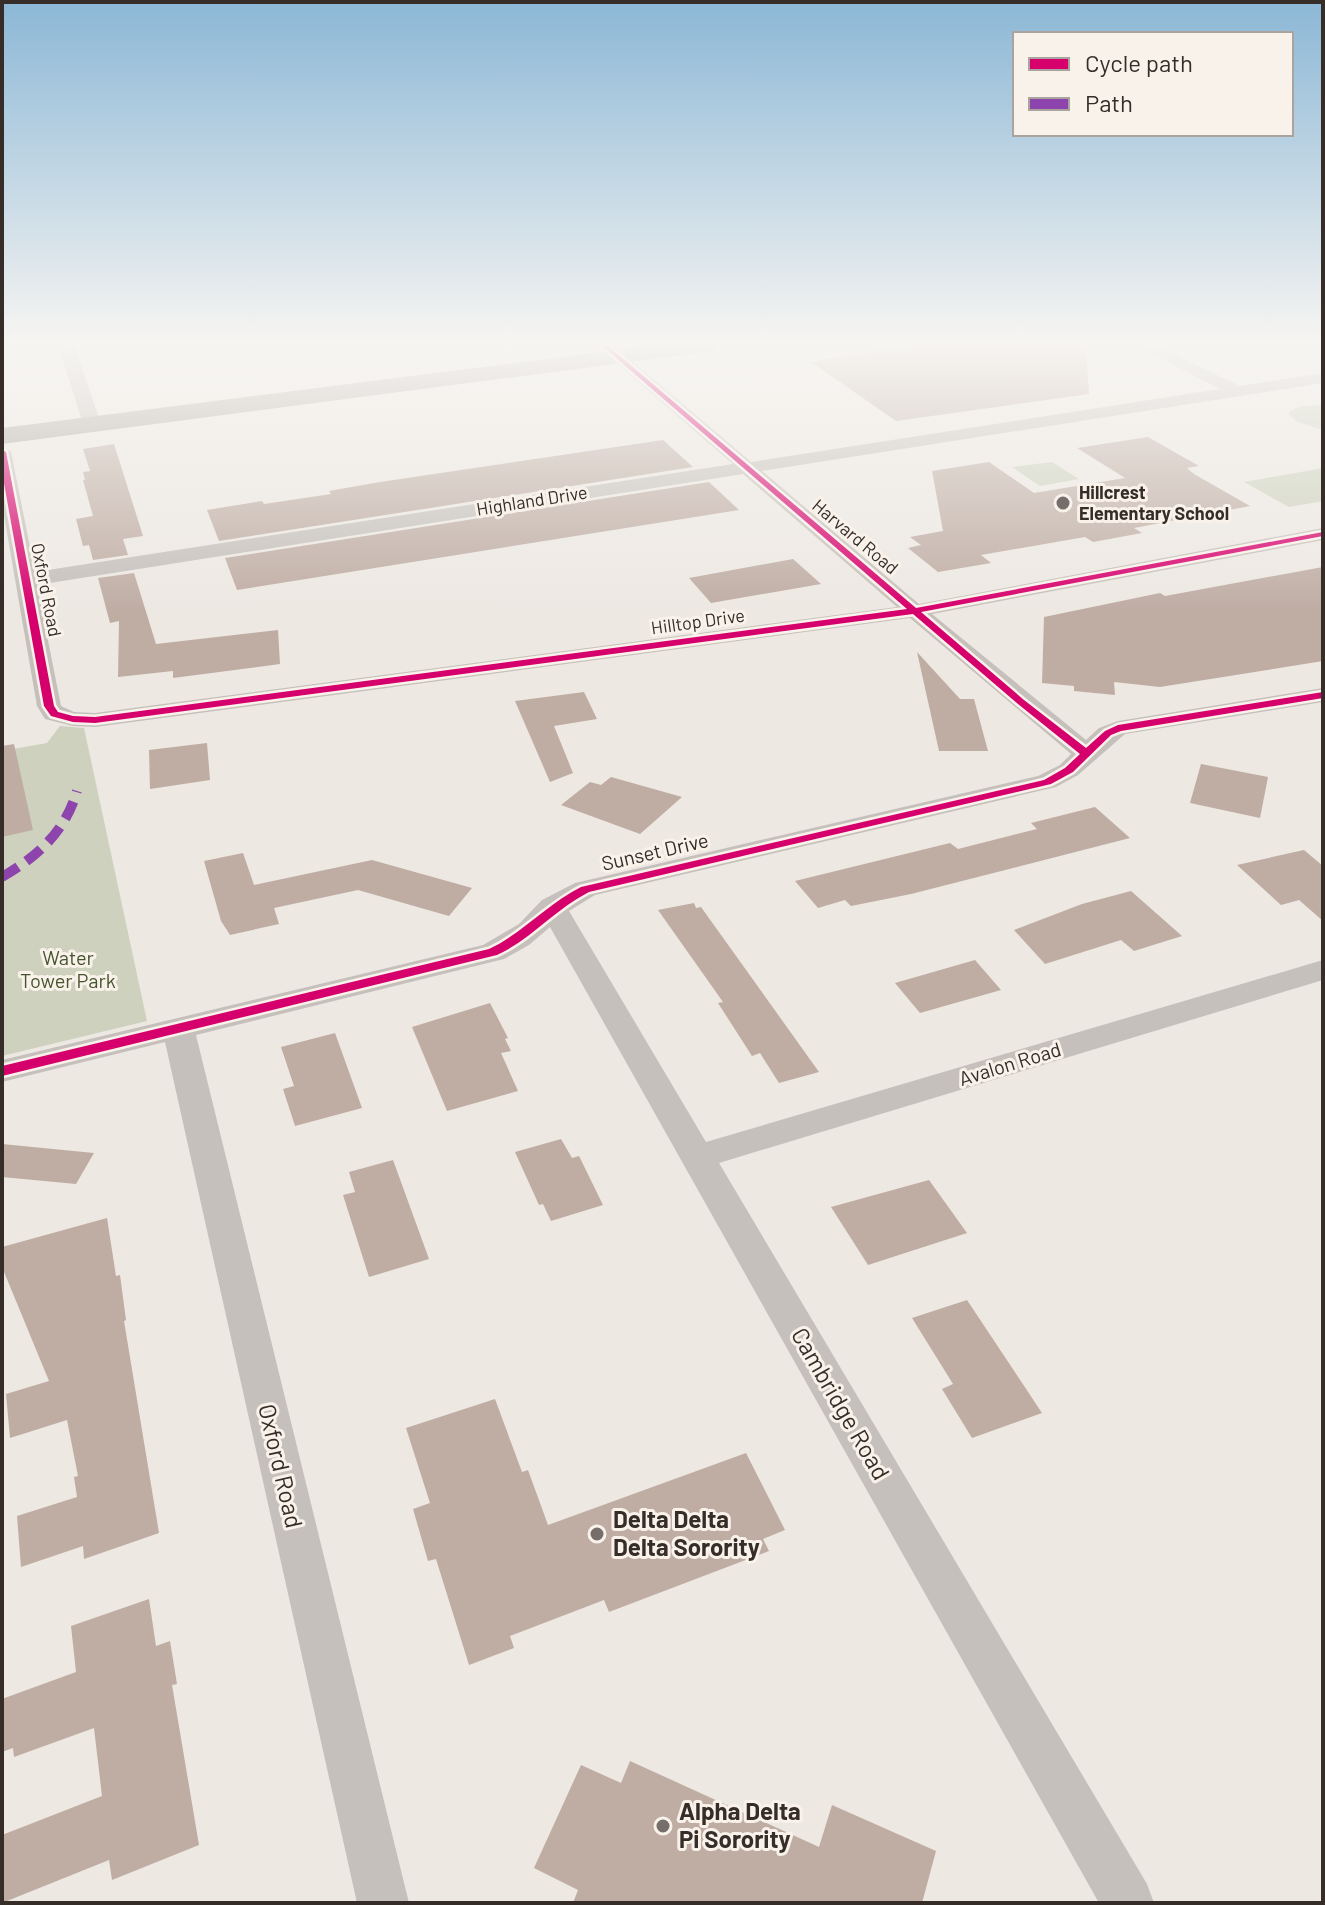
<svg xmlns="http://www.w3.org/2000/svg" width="1325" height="1905" viewBox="0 0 1325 1905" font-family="Barlow,sans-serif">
<rect width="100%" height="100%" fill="#ede8e2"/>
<g fill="#cdd1bd">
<path d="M1323,405V430L1298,422L1289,415L1290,411L1301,406Z"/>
<path d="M1052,462L1079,479L1040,486L1012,467Z"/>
<path d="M1323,468V501L1289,507L1244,482Z"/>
<path d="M60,726L84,728L147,1021L2,1056V751L47,743Z"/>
</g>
<g fill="#bfada4">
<path d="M909,345H1086L1089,394L896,421L811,362Z"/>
<path d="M1148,437L1199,466L1187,468L1194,474L1250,506L1134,528L1142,533L1093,542L1085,537L981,555L991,563L938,572L908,548L921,545L910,537L943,531L932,471L989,462L1034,493L1125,478L1077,448Z"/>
<path d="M663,440L693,467L219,541L207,510L262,501L264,504L331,494L329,491L380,482Z"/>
<path d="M114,444L143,536L123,539L128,555L93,560L89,545L83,546L76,519L93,516L83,480H85L83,472L90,471L83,449Z"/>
<path d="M709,482L739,510L237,590L225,558Z"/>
<path d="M793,559L821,584L711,603L689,578Z"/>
<path d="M1323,567V661L1160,687L1114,682L1115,695L1074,691V686L1042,683L1044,617L1160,593L1165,596Z"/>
<path d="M134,573L156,644L278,630L280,664L173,678V671L118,677L119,621L110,623L98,578Z"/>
<path d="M917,652L960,699H974L988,751H939Z"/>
<path d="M584,692L597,719L554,726L573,773L550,782L515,701Z"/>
<path d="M207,743L210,780L150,789L149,750Z"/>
<path d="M14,744L33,830L2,837V746Z"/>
<path d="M1201,764L1268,777L1260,818L1190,803Z"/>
<path d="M611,777L682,797L640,834L561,805L590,782L601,785Z"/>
<path d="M1095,807L1130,838L911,894L851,906L845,900L818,908L795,881L950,843L958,849L1037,829L1031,823Z"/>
<path d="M1304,850L1323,866V921L1299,900L1281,905L1237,865Z"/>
<path d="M243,853L254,885L372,860L472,888L449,916L358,890L274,908L279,924L230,935L221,921L204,861Z"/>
<path d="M1131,891L1182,936L1134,951L1121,940L1045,964L1014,930L1082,904Z"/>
<path d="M694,903L696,908L701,907L819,1072L779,1083L760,1053L752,1056L718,1003L723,1002L658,910Z"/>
<path d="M975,960L1001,990L920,1013L895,983Z"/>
<path d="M490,1003L508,1038L505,1039L511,1051L501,1053L518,1091L447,1111L412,1027Z"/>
<path d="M335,1033L362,1108L295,1126L283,1089L294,1086L281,1047Z"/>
<path d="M561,1139L572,1158L579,1156L603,1205L551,1221L543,1204L539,1205L515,1152Z"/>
<path d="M2,1144L94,1153L76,1184L2,1177Z"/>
<path d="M393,1160L429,1259L369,1277L343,1195L355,1192L349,1172Z"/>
<path d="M929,1180L967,1233L868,1265L831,1207Z"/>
<path d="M107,1218L116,1276L120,1275L126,1320L124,1321L159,1533L84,1559L83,1546L21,1567L17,1516L77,1497L74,1477L78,1476L67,1420L10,1438L6,1394L49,1381L2,1267V1247Z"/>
<path d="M967,1300L1042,1413L972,1438L942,1389L953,1384L912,1318Z"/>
<path d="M495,1399L522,1472L528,1470L548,1525L746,1453L785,1530L763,1539L769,1551L609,1612L604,1600L510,1636L514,1648L469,1665L436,1559L428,1561L413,1509L430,1503L406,1428Z"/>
<path d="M149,1599L156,1646L170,1641L177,1684L172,1685L199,1845L112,1880L109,1860L2,1903V1835L102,1796L94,1728L14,1757L13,1748L2,1752V1699L76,1672L71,1626Z"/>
<path d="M630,1761L819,1847L832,1805L936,1851L922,1903H573L578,1890L534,1868L581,1765L621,1783Z"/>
</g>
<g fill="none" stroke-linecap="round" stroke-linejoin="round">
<g fill="#c5c0bb" fill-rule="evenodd">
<path d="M58,345H74L101,424L98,428L92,429L83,424Z"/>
<path d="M596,345H613L751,462L1220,389L1135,345H1155L1240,386L1323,373V383L762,471L919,604L1323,528V540L932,614L1086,740L1099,728L1118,721L1323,688V702L1125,734L1078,775L1056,787L595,895L569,911L706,1142L1323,960V980L719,1163L1147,1884L1154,1903H1099L550,927L529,945L504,959L196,1035L409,1903H357L165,1042L2,1082V1060L483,945L519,924L542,900L575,883L1038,776L1060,765L1071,754L910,618L95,727L73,726L45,719L37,706L2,504V447L11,452L35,572L733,464ZM743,474L897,607L95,713L74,712L61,706L37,585Z"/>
</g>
<path fill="#aca6a1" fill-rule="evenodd" d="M655,345H717L714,350L706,352L2,444V428Z"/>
<path stroke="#8e44ad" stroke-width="10" stroke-dasharray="19 10" stroke-linecap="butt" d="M2,877C38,856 65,832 77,791"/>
<g stroke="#f9f2ea" stroke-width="5">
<path id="cycleway" d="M601,345H607L916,608L1323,532V536L921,612L1024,700L1086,748L1105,731L1118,725L1323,692V698L1121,731L1111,735L1073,772L1051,784L589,892C555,909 532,939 497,955L2,1076V1066L489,949C523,933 547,904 581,887L1044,780L1065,768L1080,754L1018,704L913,614L95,723L73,722L51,716L44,706L2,472V450L6,452L54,706L58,712L73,716L95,717L907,609Z"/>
</g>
<use href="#cycleway" fill="#d6006c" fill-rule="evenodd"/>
</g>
<linearGradient id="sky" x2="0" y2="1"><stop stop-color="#8bb7d6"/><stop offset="0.56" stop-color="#f7f5f2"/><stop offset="1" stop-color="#f7f5f2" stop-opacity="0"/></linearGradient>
<rect width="1325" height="612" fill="url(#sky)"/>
<g fill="#766e6a" stroke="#f9f2ea" stroke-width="3">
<circle cx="1063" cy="503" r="8"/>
<circle cx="597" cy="1534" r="8"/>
<circle cx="663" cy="1826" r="8"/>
</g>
<g text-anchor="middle" stroke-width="6" stroke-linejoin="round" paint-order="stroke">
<g font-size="18" font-weight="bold" fill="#362d29" stroke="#f9f2ea" text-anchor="start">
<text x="1079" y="499">Hillcrest<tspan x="1079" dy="21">Elementary School</tspan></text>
</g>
<g font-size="18" fill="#362d29" stroke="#f9f2ea">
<text transform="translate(532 501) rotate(-9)" y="6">Highland Drive</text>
<text transform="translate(855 537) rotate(40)" y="6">Harvard Road</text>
<text transform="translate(46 590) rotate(79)" y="6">Oxford Road</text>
<text transform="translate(698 622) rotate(-8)" y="6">Hilltop Drive</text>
</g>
<g font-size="20" fill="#362d29" stroke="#f9f2ea">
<text transform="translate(655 852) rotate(-13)" y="7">Sunset Drive</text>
<text transform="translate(1010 1064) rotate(-17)" y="7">Avalon Road</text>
</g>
<g font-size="20" fill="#45532e" stroke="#f9f2ea">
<text x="68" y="965">Water<tspan x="68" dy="23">Tower Park</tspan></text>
</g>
<g font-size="24" fill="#362d29" stroke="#f9f2ea">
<text transform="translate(840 1404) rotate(60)" y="8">Cambridge Road</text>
<text transform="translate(280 1466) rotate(77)" y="8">Oxford Road</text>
</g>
<g font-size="24" font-weight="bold" fill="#362d29" stroke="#f9f2ea" text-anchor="start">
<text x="613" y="1528">Delta Delta<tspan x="613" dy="28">Delta Sorority</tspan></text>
<text x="679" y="1820">Alpha Delta<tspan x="679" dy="28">Pi Sorority</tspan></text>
</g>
</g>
<rect width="1325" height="1905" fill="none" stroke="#362d29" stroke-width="8"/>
<rect x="1013" y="32" width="280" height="104" fill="#f9f2ea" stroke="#aba39d" stroke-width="2"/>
<rect x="1029" y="58" width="40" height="12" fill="#d6006c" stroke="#aba39d" stroke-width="2"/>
<text x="1085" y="72" font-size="24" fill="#362d29">Cycle path</text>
<rect x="1029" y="98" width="40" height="12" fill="#8e44ad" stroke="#aba39d" stroke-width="2"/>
<text x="1085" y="112" font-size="24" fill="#362d29">Path</text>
</svg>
